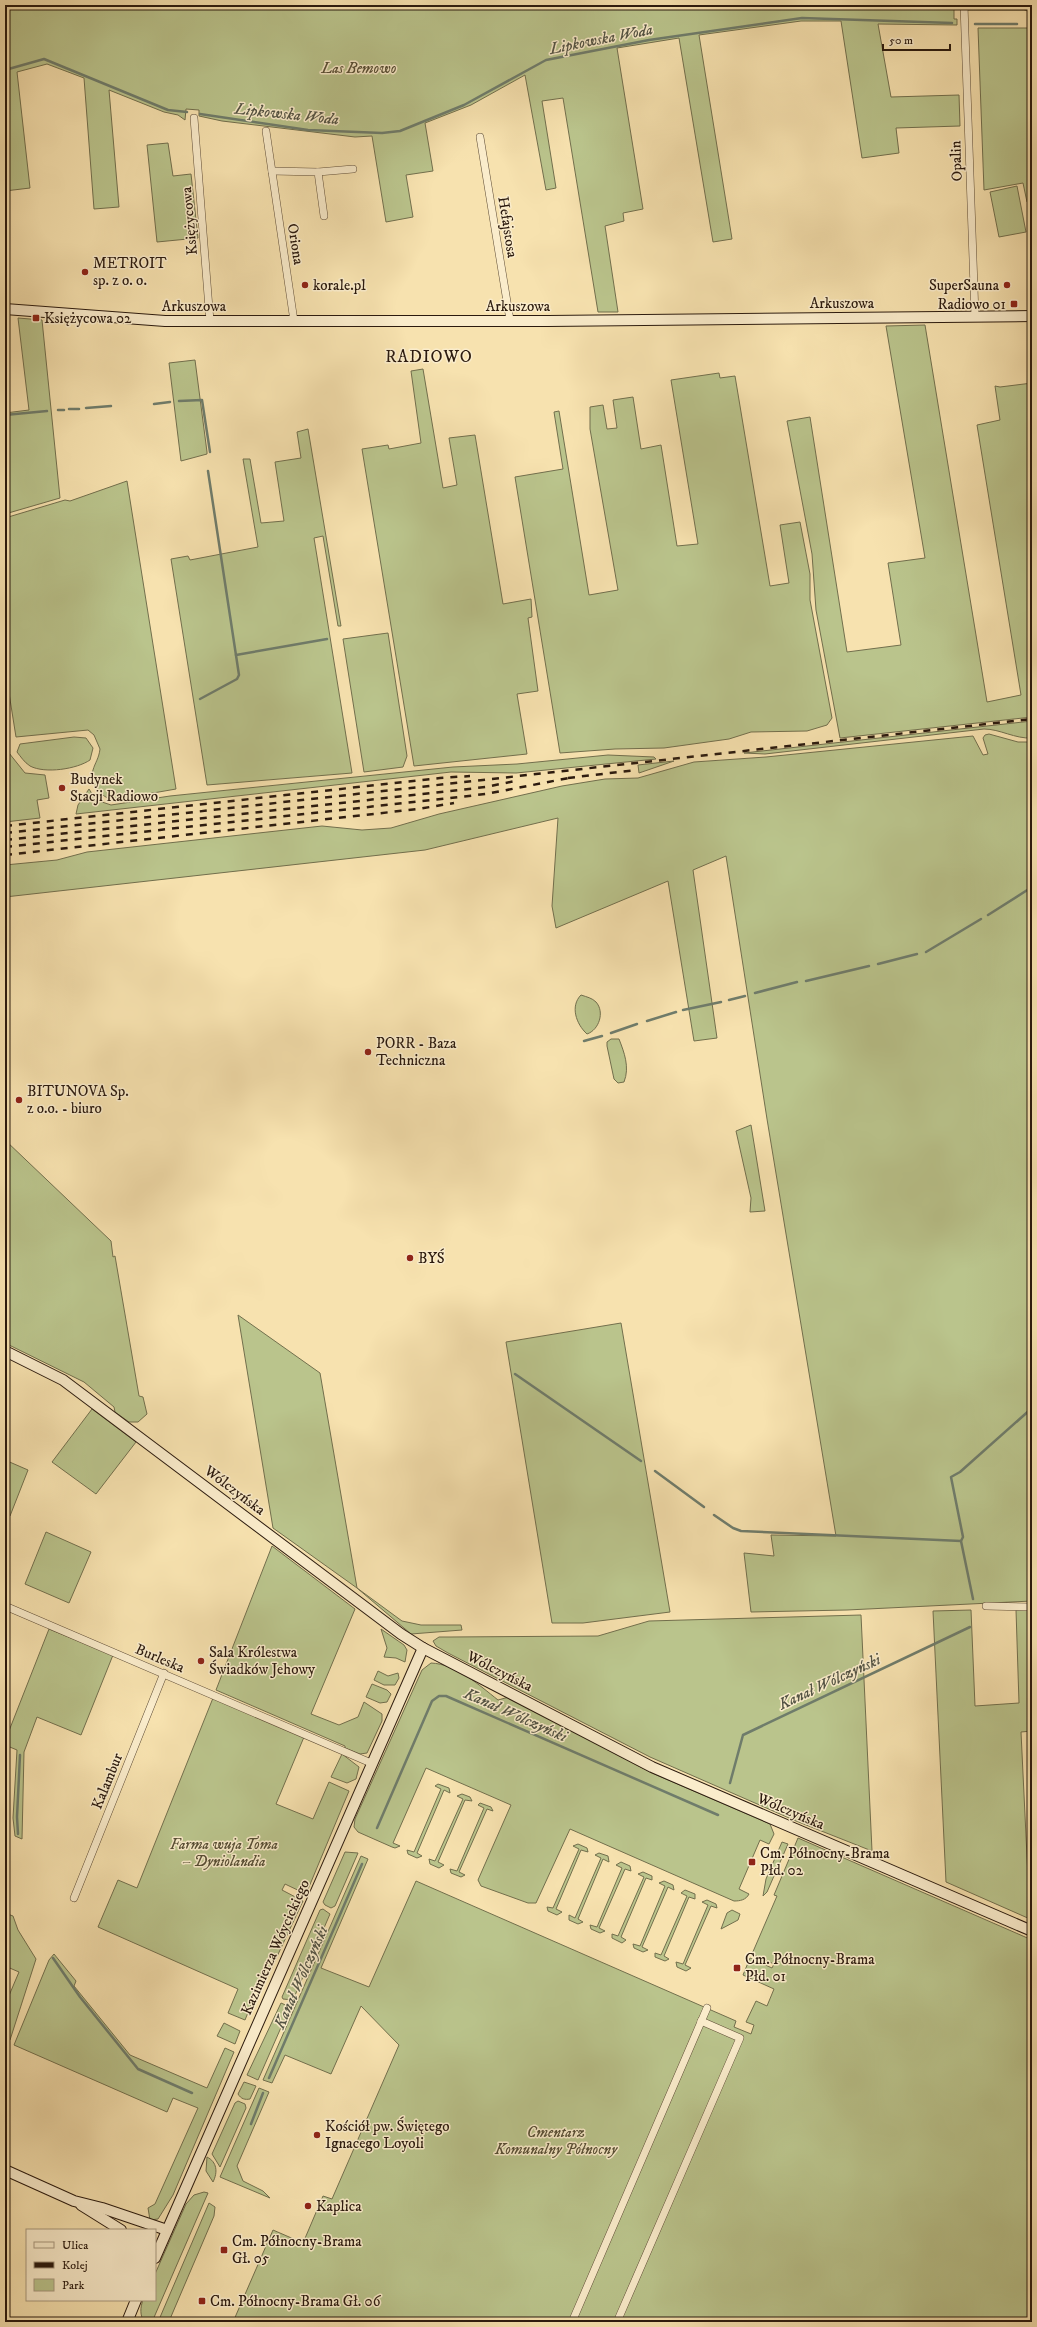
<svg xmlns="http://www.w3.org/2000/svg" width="1037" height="2327" viewBox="0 0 1037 2327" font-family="'IM FELL DW Pica',serif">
<rect width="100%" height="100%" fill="#f7e2af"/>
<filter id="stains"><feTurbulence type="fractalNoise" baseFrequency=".005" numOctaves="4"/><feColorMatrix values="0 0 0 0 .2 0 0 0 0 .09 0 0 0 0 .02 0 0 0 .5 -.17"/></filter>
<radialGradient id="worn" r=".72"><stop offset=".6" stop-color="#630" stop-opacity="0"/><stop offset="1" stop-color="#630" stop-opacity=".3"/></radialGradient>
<g fill="#bac48c" stroke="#726f4d">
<path d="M5,5H954V19H957V25L878,24L891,97L959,95L960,126L896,128L899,153L862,158L841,21H801L699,35L732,239L713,242L679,38L617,48L643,209L623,213L624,221L605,226L618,312H598L563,98L542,101L556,188L546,190L525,75L471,105L425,123L433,171L406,175L413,217L386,222L372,136L355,137L222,121L199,116V110L186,109L185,120L178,115L164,112L109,90L119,207L94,209L84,78L47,64L17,72L30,188L5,191Z"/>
<path d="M968,5H1032V12L1024,10H968Z"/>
<path d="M978,28H1032V201L1027,202L1023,183L984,190Z"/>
<path d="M168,143L173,176L191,174L198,238L157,242L147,145Z"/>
<path d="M1017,186L1026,232L999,237L990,192Z"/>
<path d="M18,318L42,320L60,498L5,514V413L29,410Z"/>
<path d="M925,325L987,702L1021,695L977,425L1000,420L995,386L1000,387L1032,383V717L840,738L816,610L812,554L787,421L810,417L847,652L901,645L888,563L925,558L886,326Z"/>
<path d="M195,360L207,452V454L181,461L169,363Z"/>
<path d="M423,369L443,488L457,485L449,438L475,435L503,604L531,599L532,617L528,618L538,691L517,694L527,754L414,766L362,449L388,445L389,449L421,443L411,371Z"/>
<path d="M719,373L720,378L735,376L770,586L789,583L780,525L800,522L810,574V600L832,718L827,725L807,731L751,732L729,739L664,748L615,749L560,753L515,477L563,469L554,412L559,411L589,595L618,590L590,429V407L603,405L607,429L617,428L613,400L633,397L641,449L661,445L677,546L698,544L671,380Z"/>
<path d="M308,429L341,626H338L323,536L314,538L352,773L207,785L171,559L188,556L190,560L258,547L243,459H250L261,523L284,521L275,462L301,458L297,432Z"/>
<path d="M127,481L176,789L113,800C101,797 89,784 93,770C95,763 99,758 100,749L94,735L88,730L16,737L5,668V518L65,500L70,501Z"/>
<path d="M388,633L407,756L403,767L364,772L343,639Z"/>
<path d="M1032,721V738C1015,739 1000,729 984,729L765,754L744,753Z"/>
<path d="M989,734L1018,742H1032V1601L847,1610L751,1612L744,1553L774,1556L771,1535L836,1536L767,1119L726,856L693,870L717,1038L694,1041L668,881L556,928L552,906L558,818L425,850L5,897V865L57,860L87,852L322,826L362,830L391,828L439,814L562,786L605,779L638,778L694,762L766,757L973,736L983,755L988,754L983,738L985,735Z"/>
<path d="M74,737L86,738L93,748L90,760C77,769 45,774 30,766C24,762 21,757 17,752L20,744Z"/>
<path d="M5,751L9,753L25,773L45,775L49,798L37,800L40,818L5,822Z"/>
<path d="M608,755L654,757L656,759L516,773L451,772L76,814L78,805L89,789L96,800L111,805L170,796L453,767L517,764Z"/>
<path d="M674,761L639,773L638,765Z"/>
<path d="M581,995C587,997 592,998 596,1002C605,1012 599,1030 587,1034C576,1024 570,1006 581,995Z"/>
<path d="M611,1039H619C624,1052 630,1067 624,1082L618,1083L614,1079L607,1046V1042Z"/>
<path d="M751,1125L765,1211L750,1212L751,1198L736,1131Z"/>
<path d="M5,1140L111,1241L113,1257L115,1256L139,1396L143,1397L147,1414L138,1422H129L115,1412L114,1407L84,1382L5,1343Z"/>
<path d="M238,1315L320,1373L357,1588L402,1621L421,1625H461L462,1630L411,1634L357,1588L273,1528Z"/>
<path d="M621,1323L670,1612L583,1623H552L506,1342Z"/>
<path d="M92,1409L136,1442L96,1494L52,1462Z"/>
<path d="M5,1460L28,1470L10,1516L5,1514Z"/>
<path d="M46,1532L91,1552L69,1603L25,1584Z"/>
<path d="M272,1546L355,1609L311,1714L339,1725L358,1717L364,1702L382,1714V1721L367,1753L360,1754L345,1748V1746L216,1690Z"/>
<path d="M971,1610L975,1706L1019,1703L1016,1610H1032V1731L1021,1732L1030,1919L946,1882L933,1611Z"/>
<path d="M861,1615L872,1851L796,1821L650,1757L448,1653L436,1646L433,1641L439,1637H450L598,1636L649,1621Z"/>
<path d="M49,1629L113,1655L81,1735L37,1717L24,1752L22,1839L15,1836L13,1818L17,1750L5,1745V1741Z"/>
<path d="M381,1629L404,1645L407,1650L405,1662L396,1658L384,1657L387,1648Z"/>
<path d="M431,1663C456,1664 479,1685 498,1700L509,1697L652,1773L770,1824L774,1834L769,1844L760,1840L739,1889L749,1894C746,1900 740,1901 734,1901L570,1829L536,1903H528L481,1886L478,1880L511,1805L426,1768L393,1843L400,1846L395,1848L392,1847L358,1832L354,1827L355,1819L422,1670Z"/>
<path d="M378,1671L388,1676L398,1673L399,1678L395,1685H384L374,1680Z"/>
<path d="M372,1684L387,1690L391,1694L387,1702L380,1703L366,1697Z"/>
<path d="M213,1698L304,1737L276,1804L313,1819L329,1782L349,1791L306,1894L285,1884L282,1890L303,1901L266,1980H258L252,1994L255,1995L245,2020L228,2013L238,1989L98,1927L118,1880L137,1888Z"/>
<path d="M342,1754L359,1767L356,1779L347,1783L331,1777Z"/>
<path d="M438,1784L449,1788L450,1793L444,1790L417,1853L422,1856L417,1858L408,1854L407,1850L414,1852L441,1789L435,1786Z"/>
<path d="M462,1794L470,1797L472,1801L465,1800L438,1862L444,1865L439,1868L430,1864L429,1859L435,1861L463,1799L457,1796Z"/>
<path d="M480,1803L491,1807L493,1811L487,1809L459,1872L465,1875L461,1877L451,1873L450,1869L457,1871L484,1808L478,1805Z"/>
<path d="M798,1838L1032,1940V2322H233L273,2230L303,2243L323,2196L332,2199L399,2045L361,2006L331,2074L285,2055L272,2083L263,2080L361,1856L368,1859L321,1968L369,1987L416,1881L736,2021L734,2027L751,2034L754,2025L746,2022L756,2001L767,2006L774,1989L743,1975L750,1958L772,1968L774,1964L752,1954L777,1896L774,1895Z"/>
<path d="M782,1842L788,1844L767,1892L763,1896L766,1879Z"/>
<path d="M578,1844L587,1848L588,1852L581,1850L556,1909L562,1912L557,1915L548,1911L547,1907L553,1908L579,1849L573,1846Z"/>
<path d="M345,1852L358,1853L335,1906L331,1908L325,1905L323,1902Z"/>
<path d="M599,1853L608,1856L609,1862L603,1859L578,1919L583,1922L578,1924L569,1920V1915L575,1918L601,1858L595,1855Z"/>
<path d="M621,1862L630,1866L631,1871L625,1869L599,1928L605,1931L600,1933L591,1929L590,1925L597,1927L622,1868L616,1865Z"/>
<path d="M643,1872L652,1876V1880L646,1878L621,1937L626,1940L622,1943L612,1938V1934L618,1936L644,1877L638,1874Z"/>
<path d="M664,1881L673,1885L674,1890L668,1887L642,1947L648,1950L643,1952L634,1948L633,1944L640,1946L665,1886L659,1883Z"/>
<path d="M685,1890L695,1894V1899L689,1897L664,1956L669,1959L665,1961L655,1957V1953L661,1955L687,1896L681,1893Z"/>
<path d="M707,1900L716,1904L717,1908L711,1906L685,1965L691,1968L686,1971L677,1967L676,1962L683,1964L708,1905L702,1902Z"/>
<path d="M323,1909L330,1914L293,2000L283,1999L282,1997L320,1910Z"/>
<path d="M732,1910L740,1914L738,1920L721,1929L727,1913Z"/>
<path d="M5,1913L13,1916L18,1930L36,1959L10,2040L6,2041L5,2005L19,1972L5,1966Z"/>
<path d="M54,1954L76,1981L74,1986L130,2055L207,2088L225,2048L234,2052L173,2195L158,2219L150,2220L148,2208L155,2204L198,2108L173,2098L167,2112L14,2045L49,1960Z"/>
<path d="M281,2003L290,2007L258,2080L247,2075Z"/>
<path d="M224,2023L240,2031L235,2044L217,2036Z"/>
<path d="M244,2082L256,2086L250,2099C245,2100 241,2099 238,2094Z"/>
<path d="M259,2088L269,2092L237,2166L243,2181L263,2191L270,2198L220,2177Z"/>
<path d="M238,2101L245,2104L246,2108L220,2167L212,2154L235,2103Z"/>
<path d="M207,2157C217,2162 218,2172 213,2182L206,2171Z"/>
<path d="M204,2192L208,2193L152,2322H144C140,2315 140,2308 143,2300H155V2274L186,2204L194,2195Z"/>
<path d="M209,2203L215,2207L214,2216L170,2319L158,2322Z"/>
</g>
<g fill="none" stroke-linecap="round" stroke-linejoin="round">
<g stroke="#6f7c6b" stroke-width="2.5">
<path d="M975,24H1017"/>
<path d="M1030,24H1032"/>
<path d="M5,70L44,59L168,110L187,112"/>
<path d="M200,114L308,130L382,133L400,131L464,105L546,60L649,40L802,18L952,23"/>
<path d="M179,401L202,400L210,452"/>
<path d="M154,404L170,402"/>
<path d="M86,408L111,406"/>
<path d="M69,409H79"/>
<path d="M58,410H64"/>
<path d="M5,415L47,411"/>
<path d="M236,655L327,639"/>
<path d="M200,699L237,679L239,675L208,471"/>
<path d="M988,915L1032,887"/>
<path d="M926,952L981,919"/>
<path d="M878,964L917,954"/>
<path d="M806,981L869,966"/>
<path d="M755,993L797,982"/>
<path d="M729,1000L745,996"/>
<path d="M683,1010L721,1002"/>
<path d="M647,1021L676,1012"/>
<path d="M611,1033L637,1024"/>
<path d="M584,1041L602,1036"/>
<path d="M515,1374L641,1461"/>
<path d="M655,1471L704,1507"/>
<path d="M714,1515L733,1528L741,1531L961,1541"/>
<path d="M973,1599L961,1541L963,1537L951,1477L960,1472L1032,1408"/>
<path d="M1030,1601L1032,1600"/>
<path d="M730,1783L743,1735L970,1627"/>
<path d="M377,1828L432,1701L439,1696H446L718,1815"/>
<path d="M18,1834L17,1817L20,1755"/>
<path d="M53,1958L80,1997L138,2069L192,2093"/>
<path d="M269,2078L362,1864"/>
<path d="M251,2124L263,2093"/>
</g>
<g stroke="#5e4c36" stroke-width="8">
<g id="street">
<path d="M964,5L975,316"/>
<path d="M194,118L210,321"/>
<path d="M266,131L294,321"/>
<path d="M480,137L510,320"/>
<path d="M272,171L318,172L324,216"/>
<path d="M318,172L353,169"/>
<path d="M5,1606L371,1763"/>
<path d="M986,1606L1032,1607"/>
<path d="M74,1898L164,1673"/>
<path d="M572,2322L707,2008"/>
<path d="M617,2322L740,2038L701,2021"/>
</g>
</g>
<g stroke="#2b1a0e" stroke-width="12">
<g id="secondary">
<path d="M5,309L165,321H548L1032,316"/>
<path d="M5,1351L63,1380L401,1634L423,1648L652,1767L1032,1931"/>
<path d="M5,2170L74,2201L102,2208L167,2230"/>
<path d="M81,2205L121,2230"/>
<path d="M155,2258L423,1648"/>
<path d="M127,2322L136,2300"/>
</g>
</g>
<use href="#street" stroke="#faeccb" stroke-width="7"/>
<use href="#secondary" stroke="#faeccb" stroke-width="10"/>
<g stroke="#2b1a0e" stroke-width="2.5" stroke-dasharray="7 7" stroke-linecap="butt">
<path d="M568,778L636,770"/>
<path d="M5,826L440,778L470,776"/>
<path d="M5,833L1032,719"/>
<path d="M5,840L486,787L515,781"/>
<path d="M5,847L486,794L574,777"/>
<path d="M5,855L418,809L454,803"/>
</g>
</g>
<g fill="#8f2418" stroke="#faeccb" stroke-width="1.5">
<circle cx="85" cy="272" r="4"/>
<circle cx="305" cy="285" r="4"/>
<circle cx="1007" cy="285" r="4"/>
<rect x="1010" y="300" width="8" height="8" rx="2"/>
<rect x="32" y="314" width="8" height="8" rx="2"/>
<circle cx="62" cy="788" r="4"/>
<circle cx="368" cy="1052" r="4"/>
<circle cx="19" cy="1100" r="4"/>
<circle cx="410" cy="1258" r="4"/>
<circle cx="201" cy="1661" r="4"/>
<rect x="748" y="1858" width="8" height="8" rx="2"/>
<rect x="733" y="1964" width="8" height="8" rx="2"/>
<circle cx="317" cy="2135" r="4"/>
<circle cx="308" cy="2206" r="4"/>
<rect x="220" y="2246" width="8" height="8" rx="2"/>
<rect x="198" y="2297" width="8" height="8" rx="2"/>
</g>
<g text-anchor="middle" stroke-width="3" stroke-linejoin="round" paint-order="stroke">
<g font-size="15" font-style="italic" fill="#564d34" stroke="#faeccb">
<text x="359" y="73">Las Bemowo</text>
<text x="224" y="1849">Farma wuja Toma<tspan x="224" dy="17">– Dyniolandia</tspan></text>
<text x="556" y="2137">Cmentarz<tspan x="556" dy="17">Komunalny Północny</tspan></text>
</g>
<g font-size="15" fill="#2b1a0e" stroke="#faeccb">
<text transform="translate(956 161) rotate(-92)" y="5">Opalin</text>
<text transform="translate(189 221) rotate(-95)" y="5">Księżycowa</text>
<text transform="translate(508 227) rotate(81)" y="5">Hefajstosa</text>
<text transform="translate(296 244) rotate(81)" y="5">Oriona</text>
<text x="842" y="308">Arkuszowa</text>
<text x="194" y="311">Arkuszowa</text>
<text x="518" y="311">Arkuszowa</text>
<text transform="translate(235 1490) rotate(37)" y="5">Wólczyńska</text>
<text transform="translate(160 1658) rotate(23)" y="5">Burleska</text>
<text transform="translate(500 1671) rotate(27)" y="5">Wólczyńska</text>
<text transform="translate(107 1781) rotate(-68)" y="5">Kalambur</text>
<text transform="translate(791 1811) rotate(23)" y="5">Wólczyńska</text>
<text transform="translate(275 1947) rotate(-66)" y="5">Kazimierza Wóycickiego</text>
</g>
<g font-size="15" fill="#2b1a0e" stroke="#faeccb" text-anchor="start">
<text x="93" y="268">METROIT<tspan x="93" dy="17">sp. z o. o.</tspan></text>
<text x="313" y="290">korale.pl</text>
<text x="999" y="290" text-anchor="end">SuperSauna</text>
<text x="1006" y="309" text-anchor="end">Radiowo 01</text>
<text x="44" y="323">Księżycowa 02</text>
<text x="70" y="784">Budynek<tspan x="70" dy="17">Stacji Radiowo</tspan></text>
<text x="376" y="1048">PORR - Baza<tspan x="376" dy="17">Techniczna</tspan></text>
<text x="27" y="1096">BITUNOVA Sp.<tspan x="27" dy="17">z o.o. - biuro</tspan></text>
<text x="418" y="1263">BYŚ</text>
<text x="209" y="1657">Sala Królestwa<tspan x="209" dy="17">Świadków Jehowy</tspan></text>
<text x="760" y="1858">Cm. Północny-Brama<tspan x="760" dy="17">Płd. 02</tspan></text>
<text x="745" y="1964">Cm. Północny-Brama<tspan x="745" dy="17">Płd. 01</tspan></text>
<text x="325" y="2131">Kościół pw. Świętego<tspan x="325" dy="17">Ignacego Loyoli</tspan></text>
<text x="316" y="2211">Kaplica</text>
<text x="232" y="2246">Cm. Północny-Brama<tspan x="232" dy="17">Gł. 05</tspan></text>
<text x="210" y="2306">Cm. Północny-Brama Gł. 06</text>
</g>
<g font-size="16" font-style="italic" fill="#535344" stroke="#faeccb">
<text transform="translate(601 38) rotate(-11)" y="6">Lipkowska Woda</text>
<text transform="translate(287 113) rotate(6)" y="6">Lipkowska Woda</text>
<text transform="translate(829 1681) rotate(-25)" y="6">Kanał Wólczyński</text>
<text transform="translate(516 1714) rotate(24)" y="6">Kanał Wólczyński</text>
<text transform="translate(300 1977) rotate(-66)" y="6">Kanał Wólczyński</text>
</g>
<g font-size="17" letter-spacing="1" fill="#2b1a0e" stroke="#faeccb">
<text x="429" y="362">RADIOWO</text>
</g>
</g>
<rect width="1037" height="2327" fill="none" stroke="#f7e2af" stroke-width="20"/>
<rect x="6" y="6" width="1025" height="2315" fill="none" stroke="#2b1a0e" stroke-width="2"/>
<rect x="10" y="10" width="1017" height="2307" fill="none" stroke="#2b1a0e"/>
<rect x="26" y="2229" width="130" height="72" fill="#faeccb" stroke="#a7987f"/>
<rect x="34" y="2242" width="20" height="6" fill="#faeccb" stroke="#a7987f"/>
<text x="62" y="2249" font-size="12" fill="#2b1a0e">Ulica</text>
<rect x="34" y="2262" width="20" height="6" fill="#2b1a0e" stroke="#a7987f"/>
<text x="62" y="2269" font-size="12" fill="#2b1a0e">Kolej</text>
<rect x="34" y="2279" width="20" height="12" fill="#bac48c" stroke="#a7987f"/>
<text x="62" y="2289" font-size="12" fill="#2b1a0e">Park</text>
<path d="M883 44v6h67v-6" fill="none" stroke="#2b1a0e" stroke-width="2"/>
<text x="889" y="44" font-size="12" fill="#2b1a0e" stroke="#faeccb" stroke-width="3" paint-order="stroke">50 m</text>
<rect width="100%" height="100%" filter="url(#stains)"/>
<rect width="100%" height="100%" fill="url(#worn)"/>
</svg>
